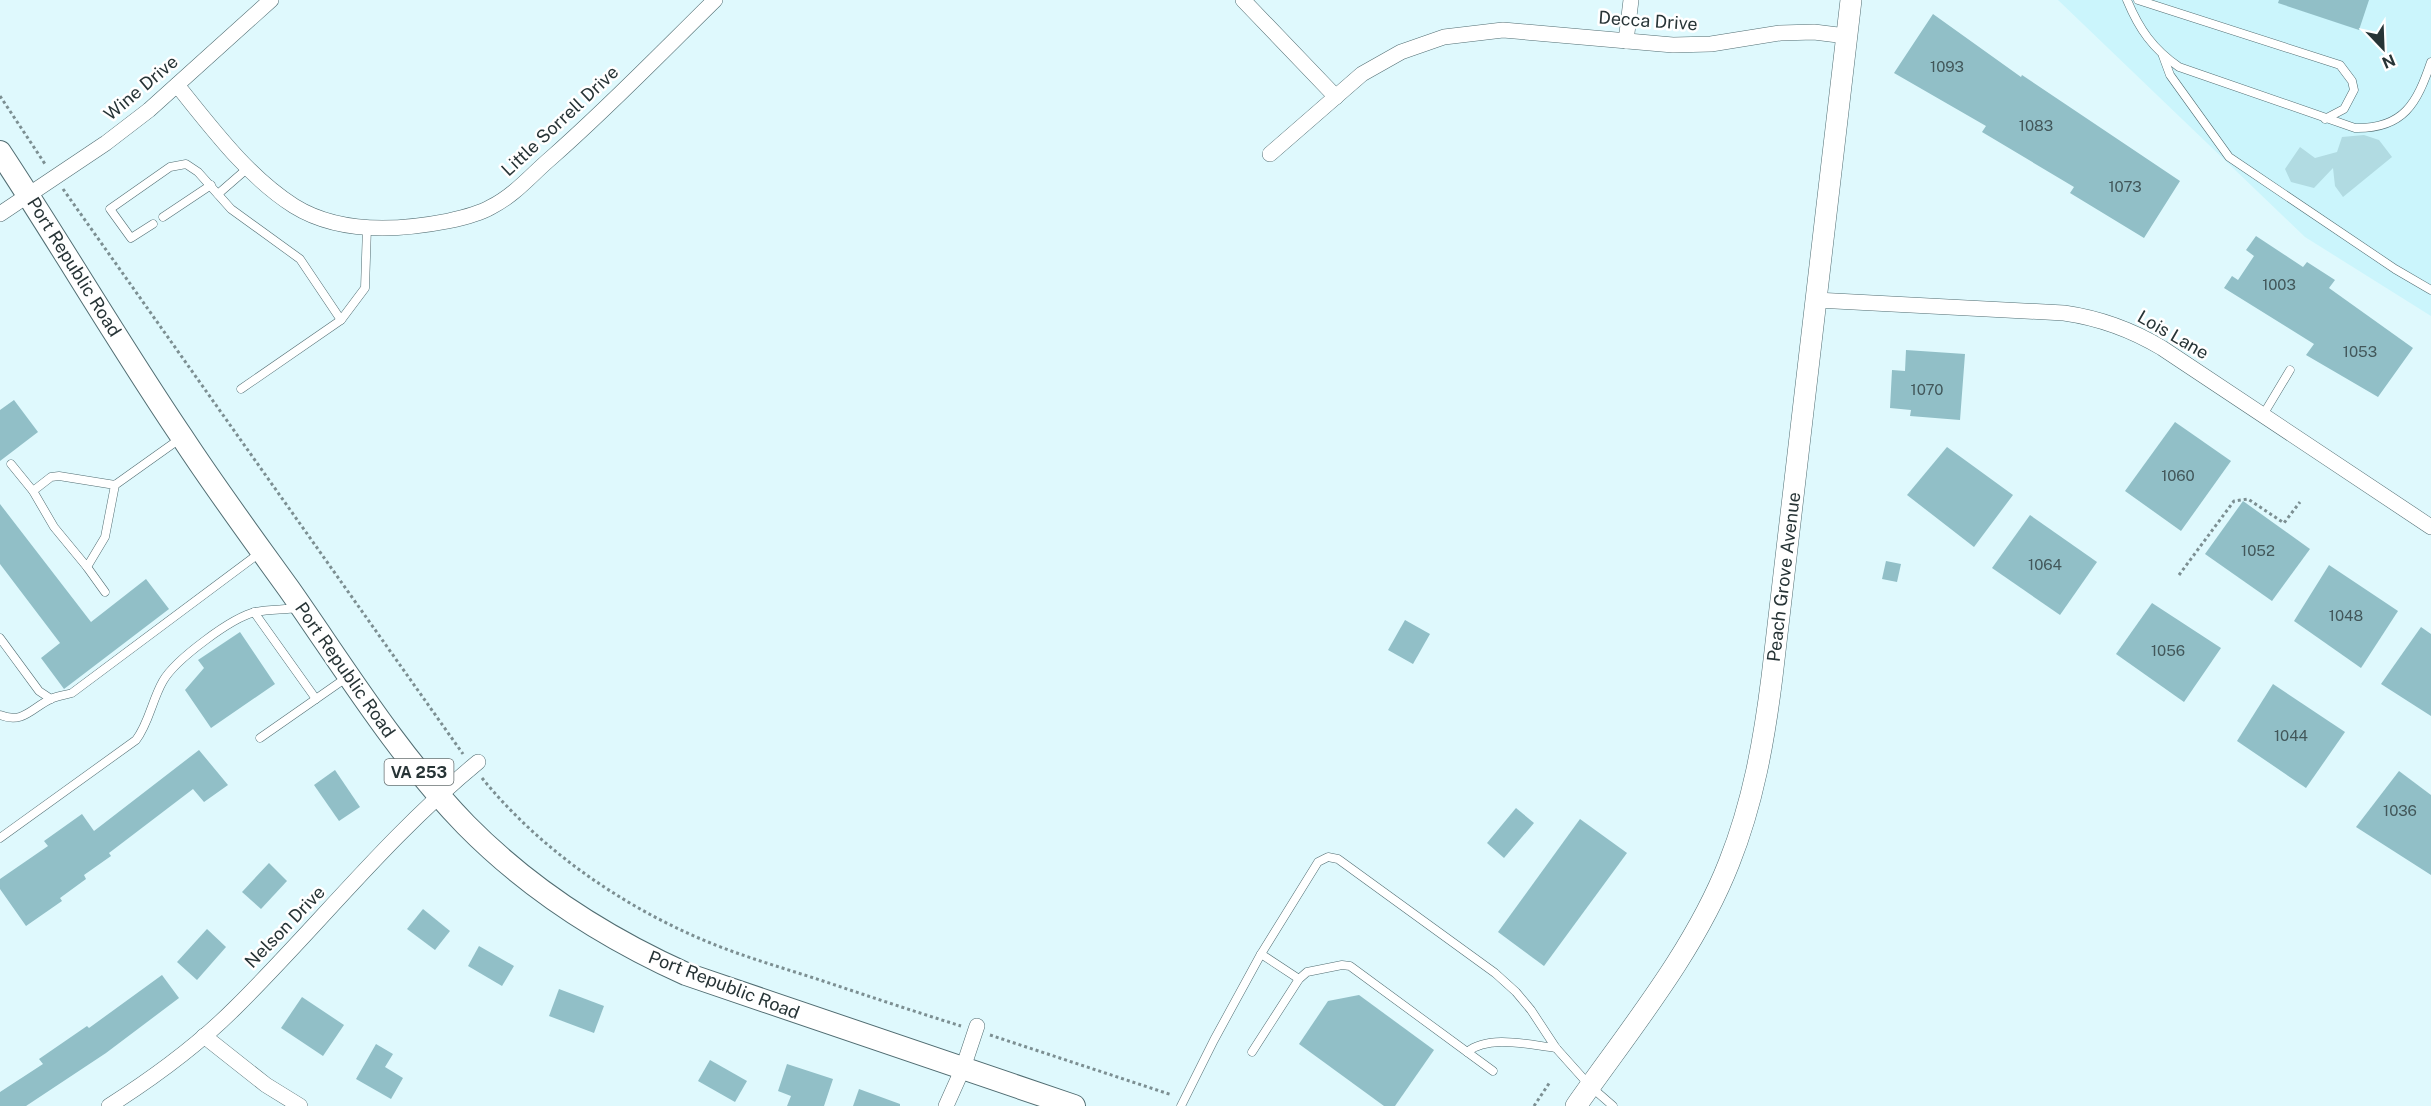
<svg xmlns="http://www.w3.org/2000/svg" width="2431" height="1106" viewBox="0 0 2431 1106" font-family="'Public Sans',sans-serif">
<rect width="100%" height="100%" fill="#dff9fd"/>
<path fill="#cbf5fc" d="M2058,0H2431V316L2305,237Z"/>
<path fill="#b1dbe2" d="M2364,135L2379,140L2392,157L2343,197L2335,186L2333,168L2314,188L2291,182L2285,169L2300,147L2315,158L2337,152L2342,137Z"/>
<g fill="#91bfc7">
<path d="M2279,0H2369L2359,30L2278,3Z"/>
<path d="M1933,14L2021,77L2022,75L2180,181L2144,238L2070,193L2074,187L1982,132L1986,126L1894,73Z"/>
<path d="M2256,236L2303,267L2307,262L2335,280L2329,288L2413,348L2378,397L2306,355L2314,344L2224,288L2232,276L2238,280L2254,256L2246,250Z"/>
<path d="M1906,350L1965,354L1960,420L1910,416L1911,410L1890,408L1892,370L1905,371Z"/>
<path d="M14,400L38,432L0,461V410Z"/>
<path d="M2175,422L2231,461L2181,531L2125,491Z"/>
<path d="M1947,447L2013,495L1974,547L1907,495Z"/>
<path d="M2243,501L2310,549L2272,601L2205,554Z"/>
<path d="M0,504L91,622L146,579L169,609L64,689L41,658L60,643L0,564Z"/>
<path d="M2030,515L2097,562L2060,615L1992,568Z"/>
<path d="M1886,561L1901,564L1897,582L1882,579Z"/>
<path d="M2329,565L2398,611L2361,668L2294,621Z"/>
<path d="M2152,603L2221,648L2184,702L2116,654Z"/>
<path d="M1405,620L1430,634L1413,664L1388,650Z"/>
<path d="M2421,627L2431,634V716L2381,684Z"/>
<path d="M240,632L275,684L211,728L185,690L204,668L198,660Z"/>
<path d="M2273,684L2345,732L2306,788L2237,741Z"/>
<path d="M199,750L228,785L204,802L193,789L109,853L111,856L84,875L86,879L60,898L62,901L26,926L0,889V879L48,846L44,841L82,814L94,831Z"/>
<path d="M335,770L360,807L339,821L314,785Z"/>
<path d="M2399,771L2431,795V875L2356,827Z"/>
<path d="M1516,808L1534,823L1504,858L1487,843Z"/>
<path d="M1580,819L1627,853L1544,966L1498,932Z"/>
<path d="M269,863L287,881L261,909L242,892Z"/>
<path d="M423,909L450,931L435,950L407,929Z"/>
<path d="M207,929L226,947L197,980L177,962Z"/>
<path d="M479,946L514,966L502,986L468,966Z"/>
<path d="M162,975L179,998L106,1053L26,1106H0V1092L43,1064L39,1059L87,1026L89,1028Z"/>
<path d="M559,989L604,1006L594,1033L549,1016Z"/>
<path d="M1359,995L1434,1050L1395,1106H1384L1299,1044L1328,1001Z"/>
<path d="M302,997L344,1025L323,1056L281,1028Z"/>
<path d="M376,1044L393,1054L385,1067L403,1078L391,1099L356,1079Z"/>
<path d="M710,1060L747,1081L735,1102L698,1081Z"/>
<path d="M787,1064L833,1079L824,1106H787L791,1096L778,1091Z"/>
<path d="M859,1089L900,1104V1106H853Z"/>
</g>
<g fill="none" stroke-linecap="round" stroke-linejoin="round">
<g stroke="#516d72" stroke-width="9">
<g id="service">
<path d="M2127,0C2139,29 2153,49 2179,67L2355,128C2404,129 2417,103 2431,62"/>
<path d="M2138,0L2340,65L2352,81L2354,90L2344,109L2325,119"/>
<path d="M2163,56L2170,75L2229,157L2395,269L2431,290"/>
<path d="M218,194L249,167"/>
<path d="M163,217L211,185"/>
<path d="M153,224L131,238L110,209L170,167L186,164L198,172L231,209L300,259L341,320"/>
<path d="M241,389L341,320L365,288L367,227"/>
<path d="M2263,415L2290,370"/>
<path d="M11,464L33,491"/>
<path d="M115,485L105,537L87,567L54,527L33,491L51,477L59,476L115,485L181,438"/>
<path d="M87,567L105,592"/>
<path d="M254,612L316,699"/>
<path d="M0,638L39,691L51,699"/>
<path d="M0,715C24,725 33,706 53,698C59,696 65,695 72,693L261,552"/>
<path d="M260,738L346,678"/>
<path d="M0,838L136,740C149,723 152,700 163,681C175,660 232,617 256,612C269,609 284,610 297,608"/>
<path d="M1261,954L1299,979"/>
<path d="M1252,1052L1299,979L1307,972L1342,965L1350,966L1493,1071"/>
<path d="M1467,1052C1489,1034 1530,1045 1556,1048"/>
<path d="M1181,1106L1214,1040L1261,954L1318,862L1328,857L1338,859L1495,973L1516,992L1531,1010L1556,1048L1590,1086L1613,1106"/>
</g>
</g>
<g stroke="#516d72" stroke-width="16">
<g id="minor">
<path d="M1243,0L1336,97"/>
<path d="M1626,41L1631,0"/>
<path d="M177,85C211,127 247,176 294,206C339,234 397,231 448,221C462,218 479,214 491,207C515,195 531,175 551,158C608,108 661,53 715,0"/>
<path d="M1270,154L1362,74L1401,52L1444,37L1503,30L1673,45L1711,44L1780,33L1814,32L1846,36"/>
<path d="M0,214L106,143L149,110L271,0"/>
<path d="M1816,300L2064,313C2099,318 2132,330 2162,348L2431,527"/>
<path d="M204,1036L266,1085L300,1106"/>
<path d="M109,1106C153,1078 198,1045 235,1008C317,927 388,836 478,762"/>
<path d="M946,1106L963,1068L977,1026"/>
</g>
</g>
<g stroke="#516d72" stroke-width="22">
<path id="secondary" d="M1576,1106C1630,1029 1694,952 1729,863C1753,803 1764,741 1772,677L1851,0"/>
</g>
<g stroke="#516d72" stroke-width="24">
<path id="primary" d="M0,152C62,246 119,344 182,437C216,489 253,539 289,589C345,669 397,754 466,825C529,889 604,937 686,974L1074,1106"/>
</g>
<g stroke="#7c8f92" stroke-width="3" stroke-dasharray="3 3" stroke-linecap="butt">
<path d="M0,96L45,164"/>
<path d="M63,189L463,754"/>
<path d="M2179,575L2234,501L2248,499L2284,523L2300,502"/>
<path d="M482,778C543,853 629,911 718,946C754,960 790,970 826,982C871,997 916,1012 961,1026"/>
<path d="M990,1035L1172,1095"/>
<path d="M1534,1106L1550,1082"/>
</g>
<use href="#service" stroke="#fff" stroke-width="8"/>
<use href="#minor" stroke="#fff" stroke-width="15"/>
<use href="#secondary" stroke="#fff" stroke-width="21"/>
<use href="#primary" stroke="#fff" stroke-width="22"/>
</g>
<g text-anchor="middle" stroke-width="5" stroke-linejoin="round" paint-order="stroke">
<g font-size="15" fill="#42575a">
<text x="1947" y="72">1093</text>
<text x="2036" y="131">1083</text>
<text x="2125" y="192">1073</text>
<text x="2279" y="290">1003</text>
<text x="2360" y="357">1053</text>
<text x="1927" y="395">1070</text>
<text x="2178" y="481">1060</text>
<text x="2258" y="556">1052</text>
<text x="2045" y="570">1064</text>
<text x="2346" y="621">1048</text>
<text x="2168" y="656">1056</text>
<text x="2291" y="741">1044</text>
<text x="2400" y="816">1036</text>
</g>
<rect fill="#fff" stroke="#687172" stroke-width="1.5" x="384.5" y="759" width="69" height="26" rx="4.5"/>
<g font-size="16" font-weight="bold" fill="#273436">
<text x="419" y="778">VA 253</text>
</g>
<g font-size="18" fill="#273436" stroke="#fff">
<text transform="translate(1648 21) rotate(4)" y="6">Decca Drive</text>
<text transform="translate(141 88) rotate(-40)" y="6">Wine Drive</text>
<text transform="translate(560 121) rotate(-43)" y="6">Little Sorrell Drive</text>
<text transform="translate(74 267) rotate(58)" y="6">Port Republic Road</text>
<text transform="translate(2173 335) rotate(30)" y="6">Lois Lane</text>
<text transform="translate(1784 577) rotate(-83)" y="6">Peach Grove Avenue</text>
<text transform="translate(345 670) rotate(55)" y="6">Port Republic Road</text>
<text transform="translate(285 927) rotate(-46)" y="6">Nelson Drive</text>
<text transform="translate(724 985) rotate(21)" y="6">Port Republic Road</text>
</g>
</g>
<g transform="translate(2383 48) rotate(157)" stroke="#ffffff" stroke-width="4.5" paint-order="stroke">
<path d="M0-4.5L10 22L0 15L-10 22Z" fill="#273436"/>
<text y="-9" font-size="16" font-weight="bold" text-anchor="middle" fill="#273436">N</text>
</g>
</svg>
